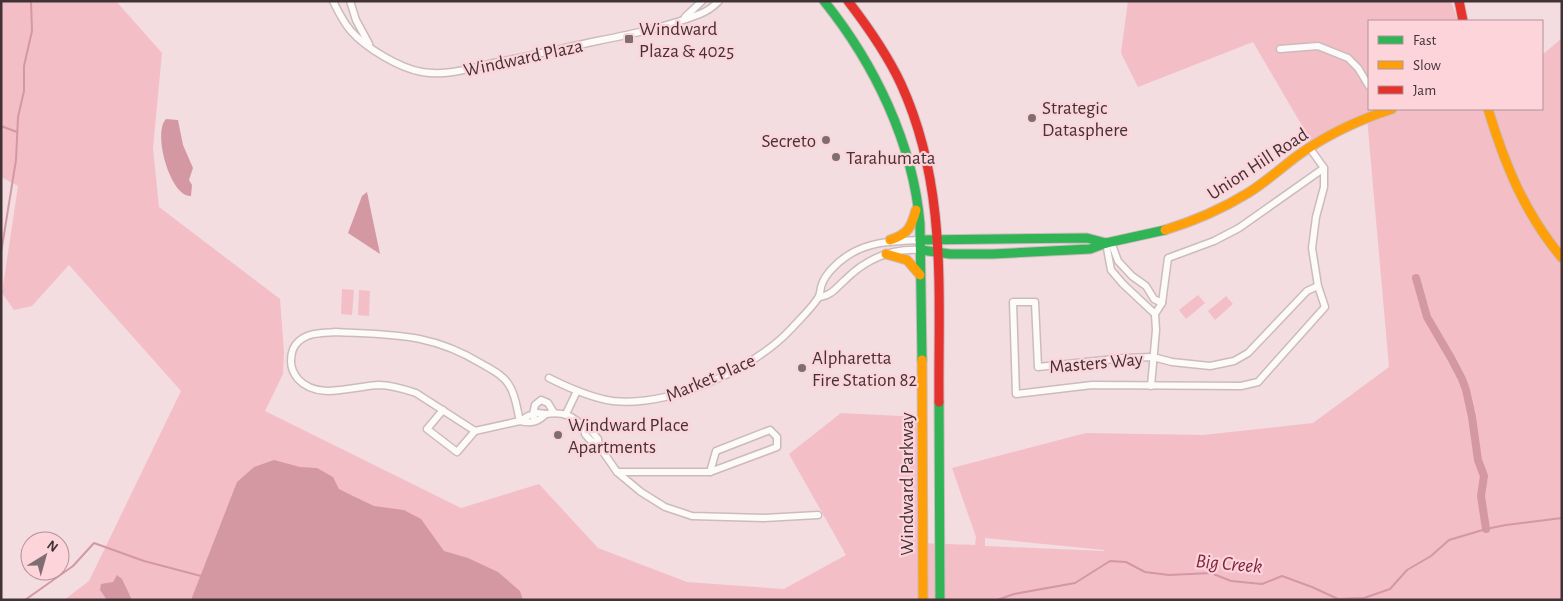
<svg xmlns="http://www.w3.org/2000/svg" width="1563" height="601" viewBox="0 0 1563 601" font-family="'Alegreya Sans',sans-serif">
<rect width="100%" height="100%" fill="#f3dde0"/>
<g fill="#f4bec7" fill-rule="evenodd">
<path d="M1,1H116L162,53L153,148L159,207L280,299L284,352L283,374L265,411L461,508L539,484L598,548L687,582L784,589L846,555L789,454L841,413L921,417L919,543L975,545L976,537L952,468L1086,433L1203,435L1313,423L1389,367L1367,118L1314,146L1253,42L1138,87L1121,53L1128,1H1451L1458,21H1369V109H1542V55L1562,38V600H64L89,581L181,391L69,265L32,306L14,310L2,293L18,186L1,177ZM985,538L1104,550V551L985,546Z"/>
<path d="M342,289L354,290L352,315L341,314Z"/>
<path d="M359,290L370,291L369,316L358,315Z"/>
<path d="M1198,295L1205,303L1186,319L1179,310Z"/>
<path d="M1226,296L1233,304L1215,320L1208,311Z"/>
</g>
<g fill="#d498a3">
<path d="M166,119L178,120L183,145L193,168L189,180L192,185L191,196C171,198 152,133 166,119Z"/>
<path d="M367,192L380,254L348,233L362,196Z"/>
<path d="M274,460L300,467L317,468L333,477L339,489L351,495L374,506L404,510L421,519L444,551L468,558L498,572L520,591L523,600H191L237,482L254,467Z"/>
<path d="M117,575L122,579L132,600H107L100,590L101,584L113,582Z"/>
</g>
<g fill="none" stroke-linecap="round" stroke-linejoin="round">
<g stroke="#d498a3" stroke-width="2">
<path d="M1,126L17,132"/>
<path d="M1,253L16,160L18,117L24,91V66L32,31L31,1"/>
<path d="M25,600L73,566L94,543L144,561L201,576"/>
<path d="M997,600L1014,594L1075,583L1110,561L1126,562L1145,572L1169,575L1211,573L1231,581L1262,584L1282,576L1312,587L1338,599L1364,598L1390,589L1407,570L1431,556L1449,540L1486,529L1506,525L1562,518"/>
</g>
<path stroke="#d498a3" stroke-width="8" d="M1416,278L1427,317L1451,358L1462,379L1466,390L1472,417L1478,460L1484,476L1481,496L1486,529"/>
<g stroke="#ccbbbd" stroke-width="9">
<g id="street">
<path d="M333,1C338,11 343,22 351,31C366,48 399,68 422,72C452,77 479,65 508,60C538,54 568,47 597,41C632,34 667,27 700,14C708,11 713,7 719,1"/>
<path d="M350,1L356,20L369,44"/>
<path d="M685,17L702,1"/>
<path d="M1280,49L1318,46L1348,58L1358,68L1369,86"/>
<path d="M1309,147L1324,168V187L1316,217L1312,248L1318,286L1325,307L1258,382L1241,386L1092,385L1016,394L1013,302H1035L1038,367L1124,358L1153,357L1172,362L1210,366L1234,361L1248,353L1307,291L1318,286"/>
<path d="M1111,242L1118,261L1132,276L1146,286L1154,299L1162,303"/>
<path d="M1106,243L1111,270L1123,284L1155,314"/>
<path d="M820,297C832,295 836,288 845,280C866,259 891,248 921,250"/>
<path d="M336,332C394,335 431,333 482,364C492,370 503,375 509,385C516,395 517,410 520,421L475,431L416,393C404,389 391,385 379,385C353,386 318,401 298,379C293,373 291,368 291,361C291,354 293,346 299,341C309,332 324,333 336,332Z"/>
<path d="M549,378C569,388 591,398 613,401C669,407 753,370 791,329C800,319 811,309 818,298C821,294 820,288 822,284C826,273 838,262 847,256C869,241 895,241 920,240"/>
<path d="M1151,386L1156,330L1155,314L1162,303L1168,258L1214,241L1239,228L1324,168"/>
<path d="M443,410L427,429L457,452L475,431"/>
<path d="M538,413L546,414C538,422 531,424 520,421L528,416Z"/>
<path d="M546,414C563,411 574,416 585,429"/>
<path d="M566,414L577,391"/>
<path d="M534,418L533,414L535,405L541,400L548,403L554,413"/>
<path d="M585,429H590L598,439L599,446C592,443 589,439 585,434Z"/>
<path d="M770,430L777,437V447L710,472L716,451Z"/>
<path d="M599,446L617,472L641,492L665,507L692,516L764,518L818,515"/>
<path d="M617,472H710"/>
</g>
</g>
<g stroke="#ccbbbd" stroke-width="11">
<g id="fast">
<path d="M824,1C874,63 913,143 920,224L922,360"/>
<path d="M920,240L1087,238L1106,243"/>
<path d="M921,250L950,254H993L1090,249L1106,243L1165,230"/>
<path d="M939,402L940,600"/>
</g>
</g>
<g stroke="#ccbbbd" stroke-width="11">
<g id="slow">
<path d="M1488,109C1505,165 1524,212 1562,258"/>
<path d="M1165,230C1194,221 1222,209 1248,193C1266,182 1281,168 1297,156C1326,135 1358,120 1392,109"/>
<path d="M890,240C908,234 911,228 916,210"/>
<path d="M886,254L907,260L920,275"/>
<path d="M922,360L923,600"/>
</g>
</g>
<g stroke="#ccbbbd" stroke-width="11">
<g id="jam">
<path d="M848,1C868,27 887,54 901,84C948,187 938,292 939,402"/>
<path d="M1459,1L1463,21"/>
</g>
</g>
<use href="#street" stroke="#fdfafa" stroke-width="6"/>
<use href="#fast" stroke="#30b455" stroke-width="9"/>
<use href="#slow" stroke="#ff9f0a" stroke-width="9"/>
<use href="#jam" stroke="#e5322d" stroke-width="9"/>
</g>
<g fill="#7f6e71" stroke="#fcd4da" stroke-width="2">
<rect x="624" y="34" width="10" height="10" rx="2.5"/>
<circle cx="1032" cy="118" r="5"/>
<circle cx="826" cy="140" r="5"/>
<circle cx="836" cy="157" r="5"/>
<circle cx="802" cy="368" r="5"/>
<circle cx="558" cy="435" r="5"/>
</g>
<g text-anchor="middle" stroke-width="4.5" stroke-linejoin="round" paint-order="stroke">
<g font-size="19" fill="#413235" stroke="#fcd4da" text-anchor="start">
<text x="639" y="35">Windward<tspan x="639" dy="22">Plaza &amp; 4025</tspan></text>
<text x="1042" y="114">Strategic<tspan x="1042" dy="22">Datasphere</tspan></text>
<text x="816" y="147" text-anchor="end">Secreto</text>
<text x="846" y="164">Tarahumata</text>
<text x="812" y="364">Alpharetta<tspan x="812" dy="22">Fire Station 82</tspan></text>
<text x="568" y="431">Windward Place<tspan x="568" dy="22">Apartments</tspan></text>
</g>
<g font-size="19" fill="#413235" stroke="#fcd4da">
<text transform="translate(523 57) rotate(-12)" y="7">Windward Plaza</text>
<text transform="translate(1257 163) rotate(-33)" y="7">Union Hill Road</text>
<text transform="translate(1096 362) rotate(-5)" y="7">Masters Way</text>
<text transform="translate(710 377) rotate(-23)" y="7">Market Place</text>
<text transform="translate(906 484) rotate(-90)" y="7">Windward Parkway</text>
</g>
<g font-size="20" font-style="italic" fill="#7f233d" stroke="#fcd4da">
<text transform="translate(1229 563) rotate(5)" y="7">Big Creek</text>
</g>
</g>
<rect width="1563" height="601" fill="none" stroke="#413235" stroke-width="5"/>
<rect x="1368" y="20" width="175" height="90" fill="#fcd4da" stroke="#b19398"/>
<rect x="1378" y="36" width="25" height="8" fill="#30b455" stroke="#b19398"/>
<text x="1413" y="45" font-size="15" fill="#413235">Fast</text>
<rect x="1378" y="61" width="25" height="8" fill="#ff9f0a" stroke="#b19398"/>
<text x="1413" y="70" font-size="15" fill="#413235">Slow</text>
<rect x="1378" y="86" width="25" height="8" fill="#e5322d" stroke="#b19398"/>
<text x="1413" y="95" font-size="15" fill="#413235">Jam</text>
<g transform="translate(45 556) rotate(37)"><circle r="24" fill="#fcd4da" stroke="#b19398"/>
<path d="M0-4L9 19L0 12L-9 19Z" fill="#7f6e71"/>
<text y="-8" font-size="14" font-weight="bold" text-anchor="middle" fill="#413235">N</text>
</g>
</svg>
